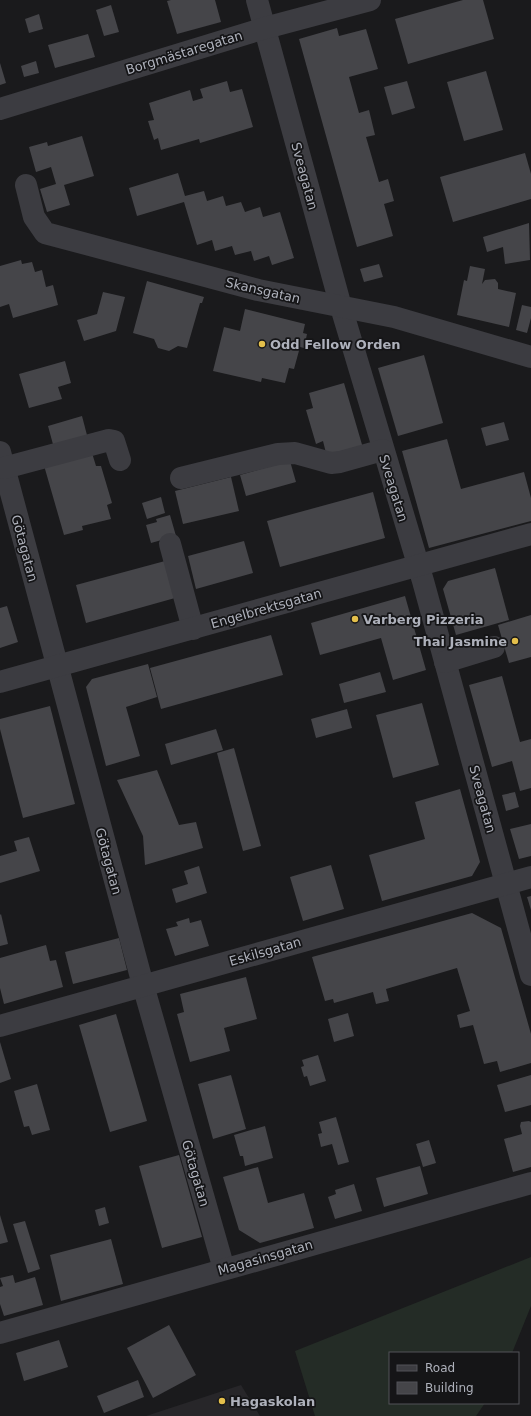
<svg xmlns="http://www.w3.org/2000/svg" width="531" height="1416" viewBox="0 0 531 1416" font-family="'DejaVu Sans',sans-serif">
<rect width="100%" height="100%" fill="#1a1a1c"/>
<path fill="#272629" d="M241,1385L260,1416H146Z"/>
<path fill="#242c26" d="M531,1257V1306L512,1353H390V1403H485L476,1416H315L295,1351Z"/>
<g fill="#454549">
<path d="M171,0H215L221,22L177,34L167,1Z"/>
<path d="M463,0H483L494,39L408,64L395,19Z"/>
<path d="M111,5L119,32L104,36L96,10Z"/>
<path d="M39,14L43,29L29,33L25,19Z"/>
<path d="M337,28L339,36L366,29L378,69L349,77L359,113L369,110L375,135L366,137L379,182L388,179L394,201L384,204L393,236L357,247L299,39Z"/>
<path d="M88,34L95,57L55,68L48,45Z"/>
<path d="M36,61L39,73L24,77L21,66Z"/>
<path d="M0,63L6,83L0,85Z"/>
<path d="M486,71L503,130L464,141L447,82Z"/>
<path d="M227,81L230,92L242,89L253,127L200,143L199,139L161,150L158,138L154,140L148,121L154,120L149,103L190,90L193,101L203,98L200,89Z"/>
<path d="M407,81L415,108L392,115L384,87Z"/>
<path d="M82,136L94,176L64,185L70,205L47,212L40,189L56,184L51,167L36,172L29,147L47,142L48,146Z"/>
<path d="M525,153L531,174V199L453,222L440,177Z"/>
<path d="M178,173L185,196L204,191L207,201L223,196L226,206L241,202L245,212L260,207L263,217L280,212L294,258L272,265L269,256L254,261L251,251L235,255L232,246L215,251L212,240L197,245L184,202L137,216L129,188Z"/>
<path d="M529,223L530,260L505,264L503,247L487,252L483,237Z"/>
<path d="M21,260L22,264L32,262L35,272L42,270L46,287L53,285L58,305L13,318L9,304L0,307V266Z"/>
<path d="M379,264L383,277L364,282L360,269Z"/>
<path d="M470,266L485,269L482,284L485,280L495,279L498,283V289L516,293L509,327L457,315L464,280L467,281Z"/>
<path d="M147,281L204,297L202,303H200L187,348L178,346L169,351L158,348L154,339L133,333Z"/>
<path d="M103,292L125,297L116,331L84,341L77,320L97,314Z"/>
<path d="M522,305L531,307V318L527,333L516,330Z"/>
<path d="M245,309L305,324L303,333L307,334L304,348L300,347L294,369L289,368L285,383L262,378L261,382L213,371L224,327L240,331Z"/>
<path d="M424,355L443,423L398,436L378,368Z"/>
<path d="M65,361L71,383L58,387L62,399L29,408L19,374Z"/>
<path d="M344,383L363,448L327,457L323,441L316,444L306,410L313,408L309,393Z"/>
<path d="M82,416L88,439L54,448L48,426Z"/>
<path d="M504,422L509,440L486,446L481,428Z"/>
<path d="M447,439L461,489L524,472L531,498V521L429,548L402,451Z"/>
<path d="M92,453L96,466H101L112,503L107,505L111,519L82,526L83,530L64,535L43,462Z"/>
<path d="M290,461L296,482L246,496L240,475Z"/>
<path d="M231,477L239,511L183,524L175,491Z"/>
<path d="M373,492L385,538L280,567L267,521Z"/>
<path d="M161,497L165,513L147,519L142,503Z"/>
<path d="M170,515L176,536L151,543L146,525L157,522L156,519Z"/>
<path d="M244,541L253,573L196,589L188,556Z"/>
<path d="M165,561L175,598L86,623L76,585Z"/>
<path d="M495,568L509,620L456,635L443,589L448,581Z"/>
<path d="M405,596L426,670L393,680L381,638L320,655L311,623Z"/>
<path d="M7,606L18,642L0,648V608Z"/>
<path d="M531,615V657L509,663L498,625Z"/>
<path d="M271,635L283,675L161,709L150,668Z"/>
<path d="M148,664L157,697L126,707L140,756L106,766L86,687L92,679Z"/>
<path d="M380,672L386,692L344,703L339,684Z"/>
<path d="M502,676L520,742L531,739V788L520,791L512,761L492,767L469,685Z"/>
<path d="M422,703L439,765L393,778L376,715Z"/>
<path d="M50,706L75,804L23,818L0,729V719Z"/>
<path d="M347,709L352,728L316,738L311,719Z"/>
<path d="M216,729L223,750L171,765L165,744Z"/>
<path d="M234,748L261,846L243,851L217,753Z"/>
<path d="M157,770L179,825L196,822L203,848L145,865L143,836L117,780Z"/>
<path d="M460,789L480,862L472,876L382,901L369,855L425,839L415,802Z"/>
<path d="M515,792L519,807L506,811L502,795Z"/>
<path d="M531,824V856L519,859L510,829Z"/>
<path d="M29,837L40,871L0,883V856L17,851L14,841Z"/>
<path d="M331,865L344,909L303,921L290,877Z"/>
<path d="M199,866L207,893L176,903L172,889L188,884L184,871Z"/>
<path d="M531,896V910L527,897Z"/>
<path d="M472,913L501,928L531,1034V1063L500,1072L497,1061L484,1064L473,1025L460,1028L457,1015L470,1011L457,968L386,989L389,1001L376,1004L373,992L334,1003L333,999L325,1001L312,957Z"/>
<path d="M1,914L8,944L0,946V915Z"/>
<path d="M189,918L190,923L201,920L209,946L175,956L166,929L178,926L176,922Z"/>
<path d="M119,938L127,970L73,984L65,952Z"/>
<path d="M46,945L50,961L56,960L63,987L4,1004L0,988V958Z"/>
<path d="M246,977L257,1019L224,1028L230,1051L190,1062L177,1014L184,1012L180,994Z"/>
<path d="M348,1013L354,1036L334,1042L328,1019Z"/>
<path d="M116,1014L147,1121L110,1132L79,1025Z"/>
<path d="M0,1042L11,1079L0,1083Z"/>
<path d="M318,1055L326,1081L310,1086L307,1076L304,1077L301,1067L304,1066L302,1060Z"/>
<path d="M231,1075L246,1129L213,1139L198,1084Z"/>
<path d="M531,1075V1105L505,1112L497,1085Z"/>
<path d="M37,1084L50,1130L32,1135L29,1126L24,1127L14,1091Z"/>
<path d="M336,1117L349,1162L338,1165L332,1144L321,1147L318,1134L322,1133L319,1122Z"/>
<path d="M529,1121L531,1122V1167L513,1172L504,1139L522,1134L520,1126L521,1122Z"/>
<path d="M265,1126L273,1158L245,1166L243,1156H240L234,1135Z"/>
<path d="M429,1140L436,1163L423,1167L416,1144Z"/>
<path d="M179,1155L202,1237L162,1248L139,1166Z"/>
<path d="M420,1166L428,1194L384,1207L376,1178Z"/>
<path d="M258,1167L268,1203L304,1193L314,1228L260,1243L239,1230L223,1177Z"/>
<path d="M354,1184L362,1211L335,1219L328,1197L336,1194L335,1190Z"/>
<path d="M105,1207L109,1223L99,1226L95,1210Z"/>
<path d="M0,1215L8,1242L0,1244Z"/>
<path d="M25,1221L40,1269L28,1273L13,1224Z"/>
<path d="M111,1239L123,1284L61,1301L50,1255Z"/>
<path d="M13,1275L15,1283L35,1277L43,1305L4,1316L0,1304V1287L3,1286L0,1278Z"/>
<path d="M169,1325L196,1375L153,1398L127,1348Z"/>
<path d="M59,1340L68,1367L24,1381L16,1353Z"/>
<path d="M138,1380L144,1397L104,1413L97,1396Z"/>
</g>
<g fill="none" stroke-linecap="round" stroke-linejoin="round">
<g stroke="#3c3c41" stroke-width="22">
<path d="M257,0L341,307L423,581L531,975"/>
<path d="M0,109L265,28L370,0"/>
<path d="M26,185L34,217L45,233L258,290L394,317L531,357"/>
<path d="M0,452L143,985L224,1269"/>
<path d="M4,468L109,440L114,441L120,460"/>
<path d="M181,478L278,454L295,453L331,463L340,462L383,450"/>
<path d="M170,544L193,629"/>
<path d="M445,662L494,647"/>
<path d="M0,682L531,534"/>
<path d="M0,1026L531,877"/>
<path d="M0,1333L531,1183"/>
</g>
</g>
<g fill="#e4bf4b" stroke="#151517" stroke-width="1.5">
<circle cx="262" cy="344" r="4"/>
<circle cx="355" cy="619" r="4"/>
<circle cx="515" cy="641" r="4"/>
<circle cx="222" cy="1401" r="4"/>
</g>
<g text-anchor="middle" stroke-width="3.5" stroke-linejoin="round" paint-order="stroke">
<g font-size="13" fill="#aeb1bb" stroke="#151517">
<text transform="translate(184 52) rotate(-17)" y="5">Borgmästaregatan</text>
<text transform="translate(305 176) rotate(75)" y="5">Sveagatan</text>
<text transform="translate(263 290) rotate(13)" y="5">Skansgatan</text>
<text transform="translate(394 488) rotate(73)" y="5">Sveagatan</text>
<text transform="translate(25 548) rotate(75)" y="5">Götagatan</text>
<text transform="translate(266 608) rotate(-16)" y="5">Engelbrektsgatan</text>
<text transform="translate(483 799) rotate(75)" y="5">Sveagatan</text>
<text transform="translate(109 861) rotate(75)" y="5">Götagatan</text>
<text transform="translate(265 951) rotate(-16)" y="5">Eskilsgatan</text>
<text transform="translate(196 1173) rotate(74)" y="5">Götagatan</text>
<text transform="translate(265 1257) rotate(-16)" y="5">Magasinsgatan</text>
</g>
<g font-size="13" font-weight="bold" fill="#aeb1bb" stroke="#151517" text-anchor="start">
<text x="270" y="349">Odd Fellow Orden</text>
<text x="363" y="624">Varberg Pizzeria</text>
<text x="507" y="646" text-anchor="end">Thai Jasmine</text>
<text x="230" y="1406">Hagaskolan</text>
</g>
</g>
<rect x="389" y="1352" width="130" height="52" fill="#151517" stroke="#525359"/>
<rect x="397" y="1365" width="20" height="6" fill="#3c3c41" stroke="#525359"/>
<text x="425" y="1372" font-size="12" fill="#aeb1bb">Road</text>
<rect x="397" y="1382" width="20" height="12" fill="#454549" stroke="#525359"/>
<text x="425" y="1392" font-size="12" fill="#aeb1bb">Building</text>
</svg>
